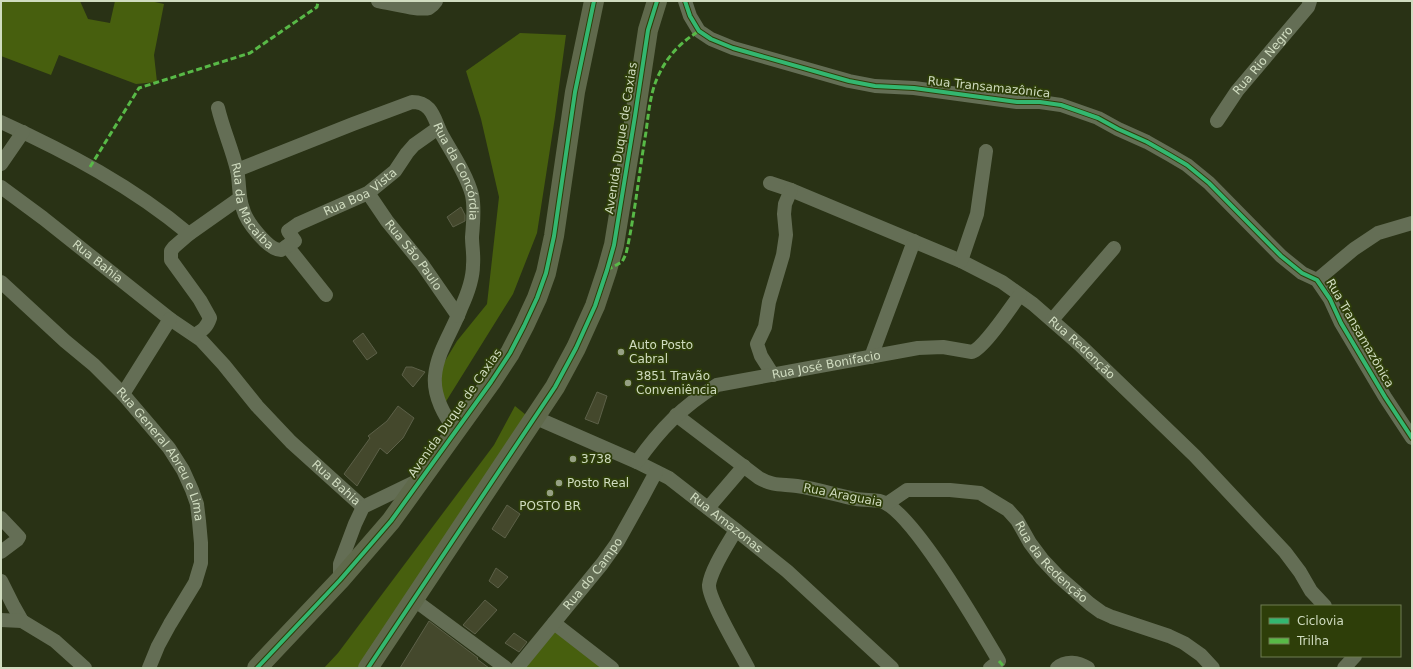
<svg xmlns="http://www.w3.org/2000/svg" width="1413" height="669" viewBox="0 0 1413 669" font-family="'DejaVu Sans',sans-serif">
<rect width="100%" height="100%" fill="#293215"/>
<g fill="#475f0e">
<path d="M1,1H80L88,19L110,23L115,1H150L164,4L154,55L157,82L136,84L59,55L51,75L1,56Z"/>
<path d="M520,33L566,35L555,117L537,233L513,294L445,403L430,386L457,341L487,304L499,197L481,119L466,71Z"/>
<path d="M515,406L526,415L360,668H324L338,653L494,445Z"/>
<path d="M559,621L620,668H519Z"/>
</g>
<g fill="#44482c" stroke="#5c6048">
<path d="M461,207L465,215V221L453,227L447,217Z"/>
<path d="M363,333L377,353L367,360L353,341Z"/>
<path d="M406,367H412L425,372L413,387L402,375Z"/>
<path d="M597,392L607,396L598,424L585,419Z"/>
<path d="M398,406L414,418L403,438L387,454L380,448L357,486L344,474L370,438L368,436L387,421Z"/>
<path d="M507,505L520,514L505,538L492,529Z"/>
<path d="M496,568L508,577L498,588L489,581Z"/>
<path d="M485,600L497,610L475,634L463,625Z"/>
<path d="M429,621L478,658L477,659L489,668H400Z"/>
<path d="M514,633L527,642L519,652L505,643Z"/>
</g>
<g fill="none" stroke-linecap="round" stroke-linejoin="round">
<g stroke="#646e55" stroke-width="14">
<path d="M378,1C389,3 420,11 429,8C432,6 434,4 436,1"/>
<path d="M685,1L690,16L699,31L711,39L733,48L849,81L875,86L914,88L1017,102H1040L1061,105L1098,118L1118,129L1147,142L1170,155L1187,165L1209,183L1281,256L1302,273L1317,280L1330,299L1341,323L1385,397L1412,438"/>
<path id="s1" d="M218,108C223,129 232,149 237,170C240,183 238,197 243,209C246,221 268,250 281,250L287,246L326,295"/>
<path id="s2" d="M1217,121L1237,91L1308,7L1310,1"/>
<path d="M1,122C67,152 133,187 189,234"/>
<path d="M1,164L23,132"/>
<path id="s3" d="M237,170L353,124L412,102C433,102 434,120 442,135C452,153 467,175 472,195C475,209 473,223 472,237C472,246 474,255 473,265C473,280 467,295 461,308C453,330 437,352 435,376C433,397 445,416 456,432"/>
<path id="s4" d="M770,183L791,190L961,261L1002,282L1033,304L1080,345L1195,456L1285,552L1300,572L1311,591L1325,606"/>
<path id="s5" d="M1,187L43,218L170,319L201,340L224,365L257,406L291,442L363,507"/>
<path id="s6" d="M368,193L387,221L422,264L458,316"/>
<path id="s7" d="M287,246L295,241L288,231L298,224L368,193L395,171L407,153L414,145L438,128"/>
<path d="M961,261L977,214L986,151"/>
<path d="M1317,280L1354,249L1378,233L1412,223"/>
<path id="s8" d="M1,282L65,341L94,365L123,394L169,448L183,470L192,490L197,504L199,521L201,543V563L195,583L170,624L158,646L149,668"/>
<path d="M1052,320L1114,248"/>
<path d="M195,335C203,330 207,327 210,318L200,300L171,260V251L174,247L189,234L240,198"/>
<path d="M871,357L914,241"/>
<path d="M773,375L761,356L757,344L765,327L769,302L783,255L786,235L784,214L785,204L791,190"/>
<path d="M123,394L170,319"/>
<path d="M676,415L759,478C773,486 781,484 797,486C817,489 836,495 856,499C864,500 872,500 880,501C911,508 981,631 999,661L990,668"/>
<path id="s9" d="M534,417L637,462L669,478L736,530L787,571L892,668"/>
<path id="s10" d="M637,462C661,428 682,407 717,385L918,348L943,347L972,352C985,347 1010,308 1020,295"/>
<path id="s11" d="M888,503L907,490H950L980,493L1008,510L1017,520L1030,543L1042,559L1058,576L1090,604L1101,612L1112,617L1169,636L1184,643L1201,655L1213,668"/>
<path d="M708,508L744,466"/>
<path d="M1,518L19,537L17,540L1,552"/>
<path d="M736,530C728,544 711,569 709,585C708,599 740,652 748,668"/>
<path d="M340,580V564L355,524L363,507L419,480"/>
<path d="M1,581L13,605L22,621"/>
<path d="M413,599L506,668"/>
<path d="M1,620L22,621L55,641L85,668"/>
<path d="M554,623L612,668"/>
<path id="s12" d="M517,668L602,564L617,543L641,500L656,472"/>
<path d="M1057,668C1066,660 1078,662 1088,668"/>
<path d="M1344,668L1355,656"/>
</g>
<g stroke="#5f694b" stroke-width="20">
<path d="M257,668L340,580L391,521L491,382L510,353L524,326L537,298L546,273L554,236L575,92L594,1"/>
<path d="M368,668L555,387L576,348L595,306L607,270L614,245L635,116L648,30L657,1"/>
</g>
<g stroke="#58b947" stroke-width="3" stroke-dasharray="6 3" stroke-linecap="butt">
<path d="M90,167L139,88L250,53L317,7L318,1"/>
<path d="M607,270L622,262L626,254C635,214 639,173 646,132C648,117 650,96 656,81C665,59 678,44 699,31"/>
<path d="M999,661L1005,668"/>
</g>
<g stroke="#2e3e09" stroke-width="6">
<g id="cycleway">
<path d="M685,1L690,16L699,31L711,39L733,48L849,81L875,86L914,88L1017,102H1040L1061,105L1098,118L1118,129L1147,142L1170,155L1187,165L1209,183L1281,256L1302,273L1317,280L1330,299L1341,323L1385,397L1412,438"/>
<path d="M257,668L340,580L391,521L491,382L510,353L524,326L537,298L546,273L554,236L575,92L594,1"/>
<path d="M368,668L555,387L576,348L595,306L607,270L614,245L635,116L648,30L657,1"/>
</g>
</g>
<use href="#cycleway" stroke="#33b770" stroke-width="4"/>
</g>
<g fill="#96a084" stroke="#2e3e09" stroke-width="1.5">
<circle cx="621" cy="352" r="4"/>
<circle cx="628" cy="383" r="4"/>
<circle cx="573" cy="459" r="4"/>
<circle cx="559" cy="483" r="4"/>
<circle cx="550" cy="493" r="4"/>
</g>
<g text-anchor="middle" stroke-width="3.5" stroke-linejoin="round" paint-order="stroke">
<g font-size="12" fill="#d0dcc0" stroke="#2e3e09">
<text dy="4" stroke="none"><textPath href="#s2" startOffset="76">Rua Rio Negro</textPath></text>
<text transform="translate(989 87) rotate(6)" y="4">Rua Transamazônica</text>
<text transform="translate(621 138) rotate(-81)" y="4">Avenida Duque de Caxias</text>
<text dy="4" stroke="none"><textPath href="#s3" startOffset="276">Rua da Concórdia</textPath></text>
<text dy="4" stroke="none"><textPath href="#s7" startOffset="104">Rua Boa Vista</textPath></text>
<text dy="4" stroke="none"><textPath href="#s1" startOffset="105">Rua da Macaiba</textPath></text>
<text dy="4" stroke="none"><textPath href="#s6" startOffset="77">Rua São Paulo</textPath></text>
<text dy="4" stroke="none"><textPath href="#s5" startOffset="122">Rua Bahia</textPath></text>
<text transform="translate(1360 333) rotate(60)" y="4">Rua Transamazônica</text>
<text dy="4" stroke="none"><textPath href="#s4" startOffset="356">Rua Redenção</textPath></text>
<text dy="4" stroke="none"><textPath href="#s10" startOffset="223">Rua José Bonifacio</textPath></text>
<text transform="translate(455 413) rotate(-55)" y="4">Avenida Duque de Caxias</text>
<text dy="4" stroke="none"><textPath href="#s8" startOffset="238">Rua General Abreu e Lima</textPath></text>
<text dy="4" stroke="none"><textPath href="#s5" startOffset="449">Rua Bahia</textPath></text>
<text transform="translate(843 495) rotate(11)" y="4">Rua Araguaia</text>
<text dy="4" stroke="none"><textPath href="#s9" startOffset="221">Rua Amazonas</textPath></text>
<text dy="4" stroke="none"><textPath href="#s11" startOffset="197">Rua da Redenção</textPath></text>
<text dy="4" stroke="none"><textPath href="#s12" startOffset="121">Rua do Campo</textPath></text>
</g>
<g font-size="12" fill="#d0dcc0" stroke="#2e3e09" text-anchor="start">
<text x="629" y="349">Auto Posto<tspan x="629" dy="14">Cabral</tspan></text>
<text x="636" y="380">3851 Travão<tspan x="636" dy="14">Conveniência</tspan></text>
<text x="581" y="463">3738</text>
<text x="567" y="487">Posto Real</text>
<text x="550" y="510" text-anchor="middle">POSTO BR</text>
</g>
</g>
<rect width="1413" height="669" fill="none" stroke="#d0dcc0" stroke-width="4"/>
<rect x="1261" y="605" width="140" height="52" fill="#2e3e09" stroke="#6f7d52"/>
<rect x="1269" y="618" width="20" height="6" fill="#33b770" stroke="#6f7d52"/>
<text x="1297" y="625" font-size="12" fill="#d0dcc0">Ciclovia</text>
<rect x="1269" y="638" width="20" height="6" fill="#58b947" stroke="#6f7d52"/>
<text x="1297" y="645" font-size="12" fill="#d0dcc0">Trilha</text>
</svg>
